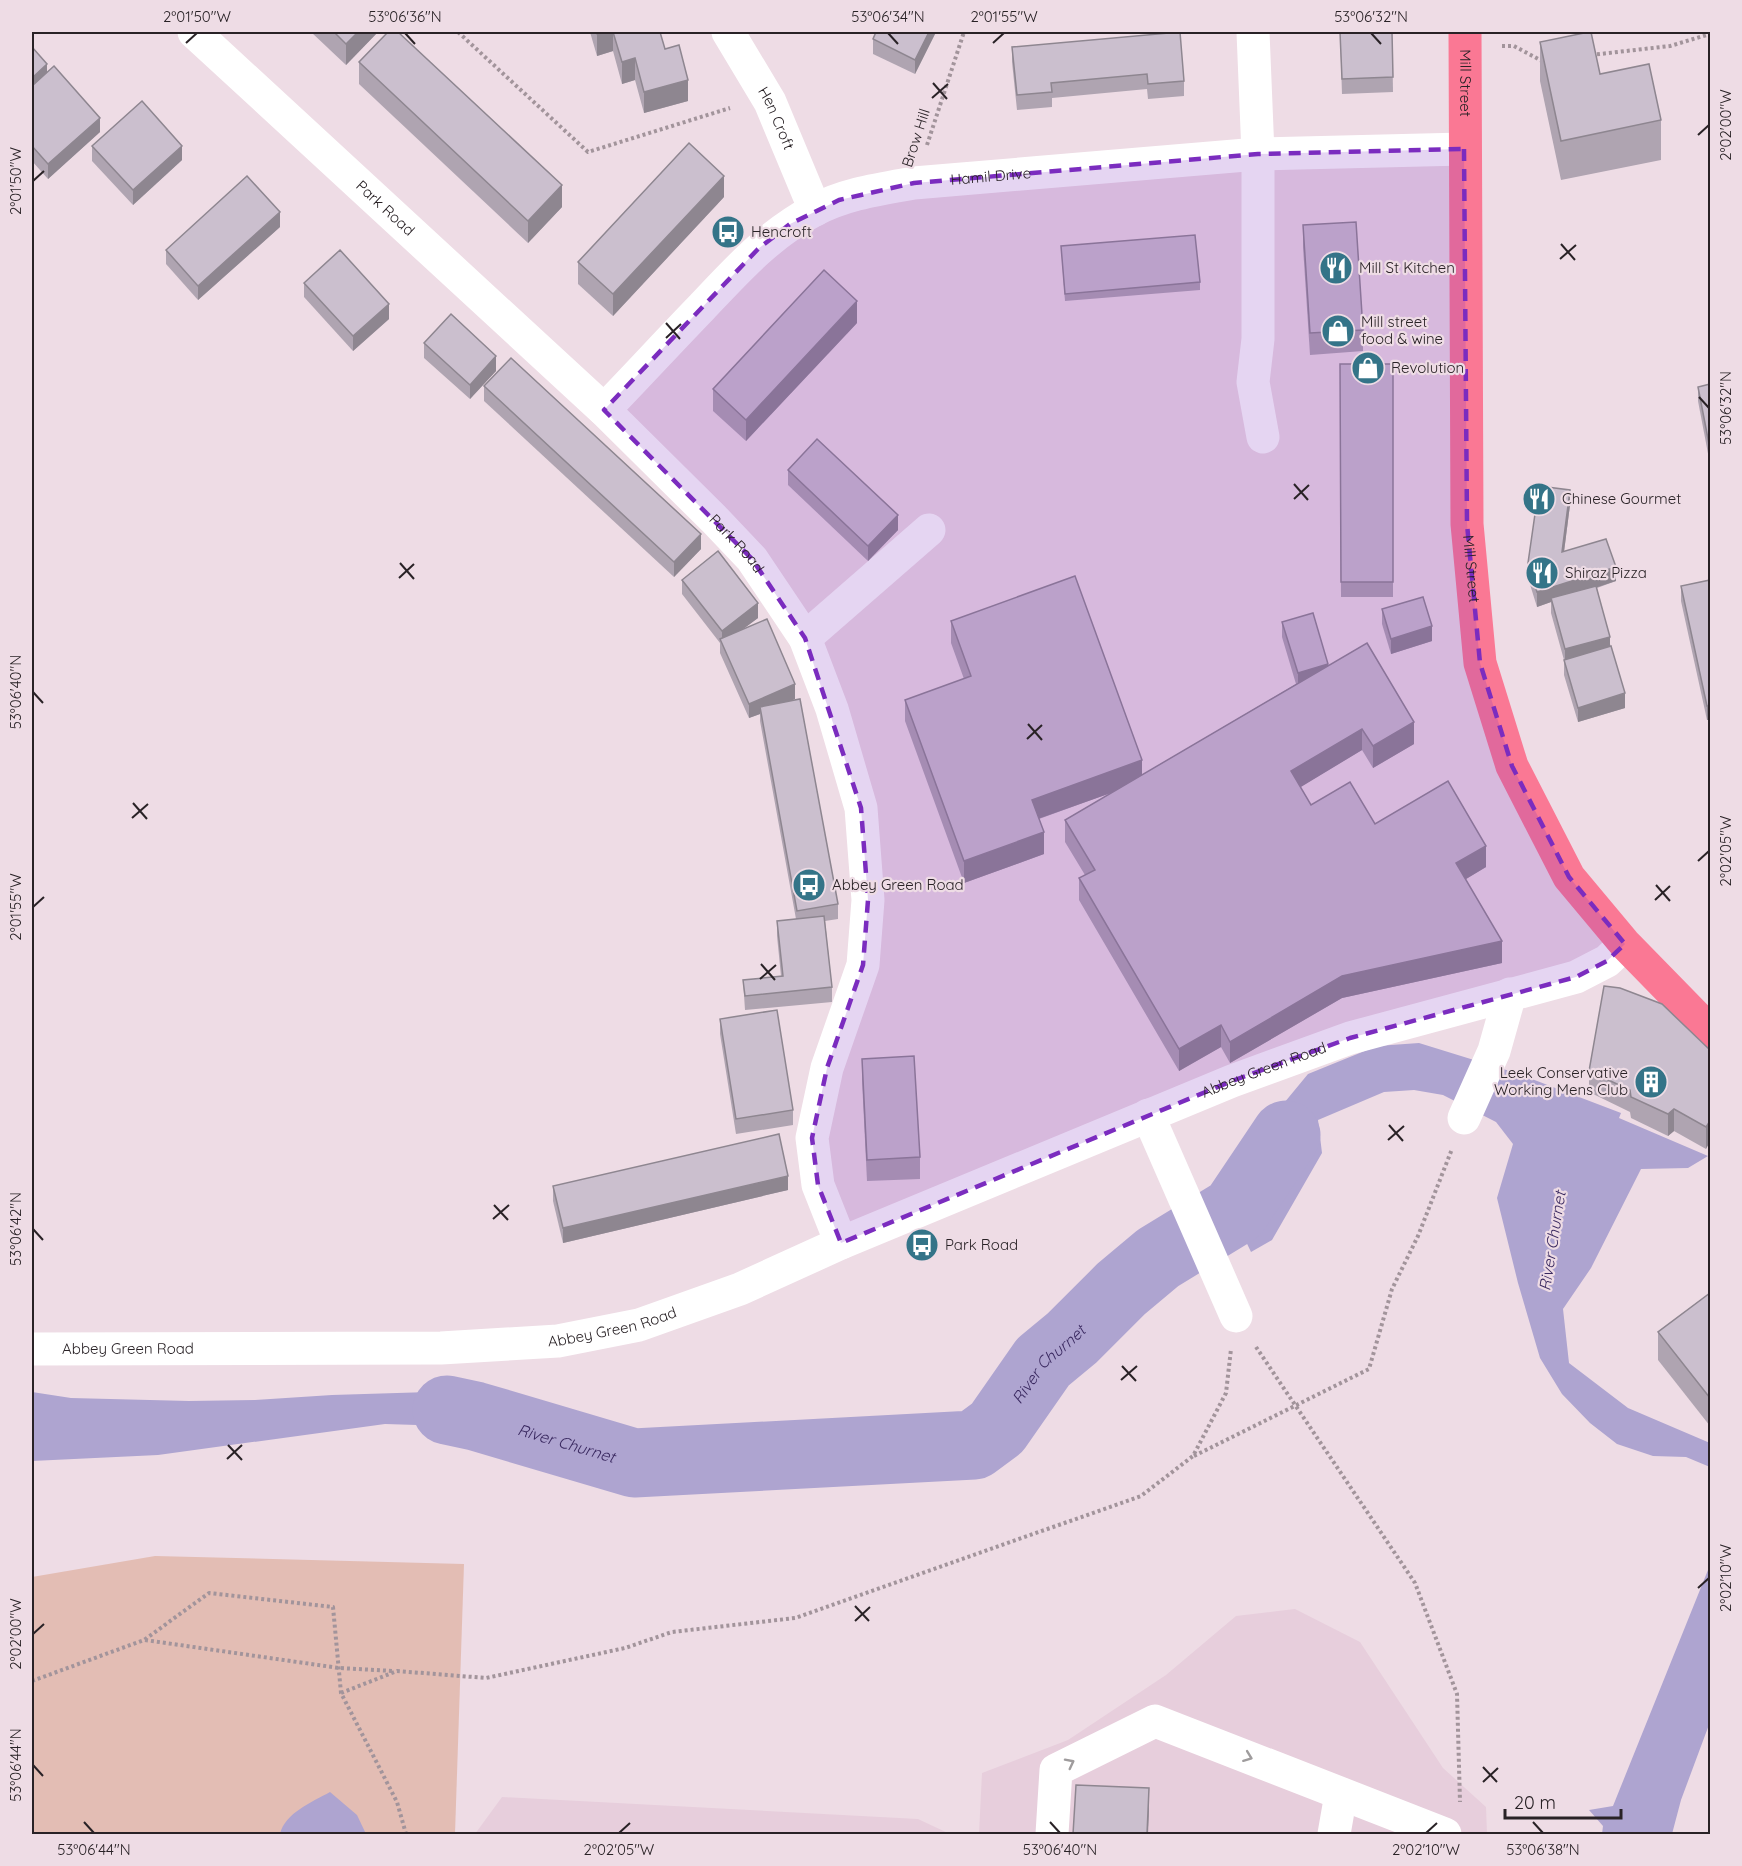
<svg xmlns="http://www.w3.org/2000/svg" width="1742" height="1866" viewBox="0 0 1742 1866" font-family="Quicksand,sans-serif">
<rect width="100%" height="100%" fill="#eedce5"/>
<g fill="#e7cedc">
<path d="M1295,1609L1360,1642L1443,1768L1486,1807L1487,1834H979L982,1773L1068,1740L1166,1675L1236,1616Z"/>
<path d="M502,1797L918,1819L950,1834H475Z"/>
</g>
<path fill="#e3bdb4" d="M155,1556L464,1564L455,1834H32V1577Z"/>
<g fill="#aea4d0">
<path d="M1419,1043L1516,1073L1621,1113L1619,1118L1708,1156L1688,1168L1641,1169L1591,1268L1563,1309L1569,1363L1628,1408L1710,1443V1467L1686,1457L1653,1456L1617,1444L1590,1423L1562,1394L1540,1358L1518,1283L1497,1198L1513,1144L1496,1122L1443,1095L1414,1090L1384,1092L1318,1120L1322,1153L1272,1240L1251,1252L1218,1183L1308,1074L1377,1046Z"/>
<path d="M462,1391L542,1420L537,1446L449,1426L385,1424L158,1455L32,1461V1392L71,1398L189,1401L255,1400L332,1395Z"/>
<path d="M1710,1565V1722L1681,1800L1672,1834H1602L1603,1826L1589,1810L1613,1806Z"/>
<path d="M330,1792L357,1815L366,1834H280C285,1813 312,1802 330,1792Z"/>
</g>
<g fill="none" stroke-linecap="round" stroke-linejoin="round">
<path stroke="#aea4d0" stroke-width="69" id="s1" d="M447,1410L475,1416L634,1463L974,1445L997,1428L1043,1362L1072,1338L1121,1289L1158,1258L1235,1211L1286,1135"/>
<g stroke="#a2949b" stroke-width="4" stroke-dasharray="3 3" stroke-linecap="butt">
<path d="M458,32L588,152L730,108"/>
<path d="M1502,46H1514L1542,61L1545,60"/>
<path d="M1591,55L1670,46L1710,34"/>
<path d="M927,145L964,32"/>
<path d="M1256,1347L1415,1583L1457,1694L1460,1802"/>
<path d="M1194,1456L1369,1369L1392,1289L1418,1236L1452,1149"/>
<path d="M145,1640L339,1668L393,1671"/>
<path d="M32,1681L144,1640L209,1593L333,1607L341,1693L397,1802L406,1834"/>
<path d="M341,1693L397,1671L486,1678L625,1648L672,1632L795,1618L1141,1496L1193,1456L1226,1393L1231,1349"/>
</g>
<g stroke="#fff" stroke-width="33">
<path id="s2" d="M194,32L604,410L714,519L752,559L805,638L832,709L861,808L868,900L863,965L827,1068L812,1138L818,1185L841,1243"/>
<path id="s3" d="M728,32L770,102L815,210"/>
<path d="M1253,32L1258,154V339L1253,382L1263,437"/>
<path id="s4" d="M604,410C637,376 669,341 702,307C736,271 768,235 813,211C844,194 880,189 914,183L1258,154L1464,149"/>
<path d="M805,638L929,530"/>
<path d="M1148,1115L1236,1316"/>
<path d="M1464,1118L1494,1051L1510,994"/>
<path id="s5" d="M32,1349L441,1348L558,1341L639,1325L740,1289L841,1243L1232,1081L1350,1038L1576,977L1607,961L1625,944"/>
<path d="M1052,1834L1056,1770L1155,1721L1445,1834"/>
<path d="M1334,1834L1341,1794"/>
</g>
<path stroke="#fa7894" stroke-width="33" id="s6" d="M1465,32L1467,524L1480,663L1512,766L1569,877L1625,944L1710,1031"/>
</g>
<g fill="#afa4b1">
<path d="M311,32H377V33L346,65Z"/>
<path d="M590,32H660L665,49L688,101L644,113L635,80L622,84L613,51L597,56Z"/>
<path d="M936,32L915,74L873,54V39Z"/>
<path d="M1340,32H1392L1393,92L1342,94Z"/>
<path d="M1540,42L1600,74L1661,120V160L1561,180L1540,81Z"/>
<path d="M32,47L47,73L100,132L48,179L32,161Z"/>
<path d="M1012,47L1184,81V96L1148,99L1147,89L1052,98V107L1017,110L1012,62Z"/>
<path d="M359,62L562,207L528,243L359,84Z"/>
<path d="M92,146L182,160L133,205L92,161Z"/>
<path d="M724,197L613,316L578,284V262Z"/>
<path d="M1303,225L1363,330V351L1310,355L1303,247Z"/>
<path d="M280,227L198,300L166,264V250Z"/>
<path d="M1061,246L1200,282V290L1065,301Z"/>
<path d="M304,283L389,319L353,351L304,297Z"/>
<path d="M857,323L746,441L713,411V389Z"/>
<path d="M424,343L496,371L470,399L424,358Z"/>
<path d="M1340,364H1393V597H1341Z"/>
<path d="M1710,384V464L1698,401V387Z"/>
<path d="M484,386L701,549L674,577L484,401Z"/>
<path d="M788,470L898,530L868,561L788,485Z"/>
<path d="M1570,505L1564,552L1616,581L1597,588L1625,708L1578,722L1564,675V660L1551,613V602L1537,607L1528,578V563Z"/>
<path d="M682,580L758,618L743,629L795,699L789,701L838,904V919L825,921L832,987V1002L745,1010L743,980L781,976L777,936V921L796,919L760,721V714L749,718L720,653V643L682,594Z"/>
<path d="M1710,580L1707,720L1681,601V586Z"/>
<path d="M1382,609L1432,641L1391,654L1382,624Z"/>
<path d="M951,621L1142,775L1296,684L1282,637V622L1414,744L1373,768L1362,750L1300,787L1311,805L1375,824L1486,867L1466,879L1502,963L1342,998L1230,1063L1221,1047L1179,1071L1079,900V878L1085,875L1065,842V820L1113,792L1039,819L1044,854L964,883L905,721V700L964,679L951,643Z"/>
<path d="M1710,802V829L1708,826V805Z"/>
<path d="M720,1019L793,1110V1125L736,1134L720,1034Z"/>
<path d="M1710,1050L1706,1149L1674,1131L1668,1136L1631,1118L1630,1112L1589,1092V1071Z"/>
<path d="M862,1059L920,1157V1179L867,1181L862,1080Z"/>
<path d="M553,1186L788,1190L563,1243L553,1201Z"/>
<path d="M1710,1293V1426L1658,1360V1332Z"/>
</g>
<g fill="#8e8690">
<path d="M358,32H377V33L346,65V44Z"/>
<path d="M607,32H613V51L597,56V34Z"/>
<path d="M929,32H936L915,74V60Z"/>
<path d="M635,58V80L622,84V62Z"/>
<path d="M47,64V79L32,93V78Z"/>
<path d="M688,80V101L644,113V92Z"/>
<path d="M100,118V132L48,179V164Z"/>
<path d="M182,146V160L133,205V190Z"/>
<path d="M724,176V197L613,316V294Z"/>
<path d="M562,185V207L528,243V221Z"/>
<path d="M280,212V227L198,300V286Z"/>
<path d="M857,301V323L746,441V420Z"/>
<path d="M389,304V319L353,351V336Z"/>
<path d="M496,356V371L470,399V385Z"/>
<path d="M1570,490V505L1562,567V552Z"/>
<path d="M898,515V530L868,561V546Z"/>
<path d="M701,534V549L674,577V562Z"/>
<path d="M1616,567V581L1552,602L1551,598V602L1537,607V592Z"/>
<path d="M758,603V618L723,644L722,642V631Z"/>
<path d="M1432,626V641L1391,654V639Z"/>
<path d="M1610,637V651L1565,663V649Z"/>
<path d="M1328,664V679L1298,688V673Z"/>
<path d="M795,684V699L761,713L760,707V714L749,718V704Z"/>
<path d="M1625,693V708L1578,722V708Z"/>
<path d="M1710,705V720H1707V706Z"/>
<path d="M1414,722V744L1373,768V746Z"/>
<path d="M1362,729V750L1291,793V771Z"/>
<path d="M1142,760V782L1032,821V800Z"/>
<path d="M1044,832V854L964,883V861Z"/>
<path d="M1486,846V867L1456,885V863Z"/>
<path d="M1502,941V963L1342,998L1230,1063V1042L1342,976Z"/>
<path d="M1221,1025V1047L1179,1071V1049Z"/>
<path d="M1674,1109V1131L1668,1136V1114Z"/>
<path d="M1710,1121V1142L1706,1149V1127Z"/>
<path d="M788,1176V1190L563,1243V1228Z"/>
<path d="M1149,1788V1809L1148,1834H1147Z"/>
</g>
<g fill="#cbbfce" stroke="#8e8690" stroke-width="1.5">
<path d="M334,32H358L346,44Z"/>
<path d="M388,32H398L562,185L528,221L359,62Z"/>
<path d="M596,32H607L597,34Z"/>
<path d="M613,32H660L665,49L679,45L688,80L644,92L635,58L622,62Z"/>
<path d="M876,32H929L915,60L873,39Z"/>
<path d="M1180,32L1184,81L1148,84L1147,74L1051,83L1052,92L1017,95L1012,47Z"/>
<path d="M1340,32H1392L1393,77L1342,79Z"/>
<path d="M1589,32H1591L1600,74L1649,64L1661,120L1561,141L1540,42Z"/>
<path d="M32,47L47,64L32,78Z"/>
<path d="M54,66L100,118L48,164L32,146V86Z"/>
<path d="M142,101L182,146L133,190L92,146Z"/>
<path d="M689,143L724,176L613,294L578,262Z"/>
<path d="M247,176L280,212L198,286L166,250Z"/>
<path d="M1356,222L1363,330L1310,333L1303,225Z"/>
<path d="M1195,235L1200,282L1065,294L1061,246Z"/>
<path d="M340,250L389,304L353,336L304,283Z"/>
<path d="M824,270L857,301L746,420L713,389Z"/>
<path d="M451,314L496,356L470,385L424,343Z"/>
<path d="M511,358L701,534L674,562L484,386Z"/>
<path d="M1340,364H1393V582H1341Z"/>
<path d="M1710,384V449L1698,387Z"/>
<path d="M817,439L898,515L868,546L788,470Z"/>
<path d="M1539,486L1570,490L1562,552L1606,539L1616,567L1537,592L1528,563Z"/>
<path d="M718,551L758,603L722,631L682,580Z"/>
<path d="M1075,576L1142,760L1032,800L1044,832L964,861L905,700L971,676L951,621Z"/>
<path d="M1710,580V705L1707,706L1681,586Z"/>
<path d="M1596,586L1610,637L1565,649L1551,598Z"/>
<path d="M1423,597L1432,626L1391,639L1382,609Z"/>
<path d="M1313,613L1328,664L1298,673L1282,622Z"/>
<path d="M767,619L795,684L749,704L720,639Z"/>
<path d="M1367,643L1414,722L1373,746L1362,729L1291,771L1311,805L1350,782L1375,824L1448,781L1486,846L1456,863L1502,941L1342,976L1230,1042L1221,1025L1179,1049L1079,878L1095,870L1065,820Z"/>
<path d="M1611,646L1625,693L1578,708L1564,660Z"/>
<path d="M800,699L838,904L797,911L760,707Z"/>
<path d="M824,916L832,987L745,996L743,980L783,976L777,921Z"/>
<path d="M1604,986L1620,988L1662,1004L1710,1050V1121L1706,1127L1674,1109L1668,1114L1631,1097L1630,1090L1589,1071Z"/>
<path d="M777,1010L793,1110L736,1119L720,1019Z"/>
<path d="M914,1056L920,1157L867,1160L862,1059Z"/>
<path d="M779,1134L788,1176L563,1228L553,1186Z"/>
<path d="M1710,1293V1398L1658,1332Z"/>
<path d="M1076,1785L1149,1788L1147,1834H1073Z"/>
</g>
<defs><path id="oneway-chevron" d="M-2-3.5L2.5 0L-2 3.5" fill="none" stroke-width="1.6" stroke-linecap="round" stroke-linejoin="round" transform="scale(1.5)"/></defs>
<g stroke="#9f9c9d">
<use href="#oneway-chevron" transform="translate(1248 1757) rotate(21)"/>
<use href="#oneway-chevron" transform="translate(1070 1763) rotate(-27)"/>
</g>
<path fill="#7b2cbf" fill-opacity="0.2" stroke="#7b2cbf" stroke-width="4.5" stroke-dasharray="12 8" stroke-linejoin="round" d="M1464,149L1467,524L1480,663L1512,766L1569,877L1625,944L1607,961L1576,977L1350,1038L1232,1081L841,1243L818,1185L812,1138L827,1068L863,965L868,900L861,808L805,638L752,559L604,410L758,249L790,224L839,200L914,183L1258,154Z"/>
<path fill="none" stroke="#292226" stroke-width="2" d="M405,33L415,44M888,33L898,44M1371,33L1381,44M186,43L197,33M993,43L1004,33M933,83L947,99M932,98L948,84M1698,135L1709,125M33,181L44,171M1561,244L1575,260M1560,259L1576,245M666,323L680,339M666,338L681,324M1699,397L1709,408M1294,484L1308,500M1294,499L1309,485M400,563L414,579M399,578L414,564M33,692L43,703M1028,724L1042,740M1027,739L1042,725M133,803L147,819M132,818L148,804M1698,861L1709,851M1656,885L1670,901M1655,900L1670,886M33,907L44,897M761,964L775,980M760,979L776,965M1389,1125L1403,1141M1388,1140L1404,1126M494,1205L508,1220M493,1219L509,1205M33,1229L43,1240M1122,1366L1136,1381M1121,1380L1137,1366M228,1445L242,1460M227,1459L242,1445M1698,1588L1709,1578M855,1606L869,1621M855,1621L870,1607M33,1634L44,1624M33,1765L43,1776M1483,1767L1497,1782M1483,1782L1498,1768M84,1822L94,1833M1050,1822L1060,1833M1533,1822L1543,1833M619,1833L630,1823M1426,1833L1437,1823"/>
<defs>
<g id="bus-disc" transform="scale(1.725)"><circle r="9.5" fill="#347488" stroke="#eedce5"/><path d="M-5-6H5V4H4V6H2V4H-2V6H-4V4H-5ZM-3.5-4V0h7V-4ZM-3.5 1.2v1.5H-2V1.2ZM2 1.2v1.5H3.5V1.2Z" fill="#fff"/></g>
<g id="restaurant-disc" transform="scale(1.725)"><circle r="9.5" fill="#347488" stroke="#eedce5"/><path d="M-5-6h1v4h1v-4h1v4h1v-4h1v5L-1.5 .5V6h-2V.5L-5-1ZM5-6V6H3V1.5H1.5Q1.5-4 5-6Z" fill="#fff"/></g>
<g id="shop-disc" transform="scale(1.725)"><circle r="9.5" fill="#347488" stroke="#eedce5"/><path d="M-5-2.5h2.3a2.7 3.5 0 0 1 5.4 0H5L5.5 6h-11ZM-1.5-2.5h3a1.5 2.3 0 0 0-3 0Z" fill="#fff"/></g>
<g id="building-disc" transform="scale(1.725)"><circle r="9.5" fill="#347488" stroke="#eedce5"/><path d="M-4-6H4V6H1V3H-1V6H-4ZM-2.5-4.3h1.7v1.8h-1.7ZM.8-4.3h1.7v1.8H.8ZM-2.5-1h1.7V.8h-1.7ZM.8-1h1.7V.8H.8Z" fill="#fff"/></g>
</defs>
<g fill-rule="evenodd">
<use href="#bus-disc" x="728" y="232"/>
<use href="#restaurant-disc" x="1336" y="268"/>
<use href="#shop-disc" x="1338" y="331"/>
<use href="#shop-disc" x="1368" y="368"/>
<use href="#restaurant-disc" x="1539" y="499"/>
<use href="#restaurant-disc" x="1542" y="573"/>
<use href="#bus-disc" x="809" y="885"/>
<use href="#building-disc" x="1651" y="1082"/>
<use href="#bus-disc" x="922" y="1245"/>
</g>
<g text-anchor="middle" stroke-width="4.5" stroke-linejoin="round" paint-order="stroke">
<g font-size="15" fill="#292226" stroke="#eedce5">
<text dy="5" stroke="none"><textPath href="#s6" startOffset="51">Mill Street</textPath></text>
<text dy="5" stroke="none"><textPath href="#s3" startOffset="99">Hen Croft</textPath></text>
<text transform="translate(916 138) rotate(-72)" y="5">Brow Hill</text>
<text dy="5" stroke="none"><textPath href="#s4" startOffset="472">Hamil Drive</textPath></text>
<text dy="5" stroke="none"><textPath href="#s2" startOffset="260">Park Road</textPath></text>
<text dy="5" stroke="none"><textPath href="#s2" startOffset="746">Park Road</textPath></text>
<text dy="5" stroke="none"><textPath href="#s6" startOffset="537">Mill Street</textPath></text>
<text dy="5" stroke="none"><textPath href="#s5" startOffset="1284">Abbey Green Road</textPath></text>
<text dy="5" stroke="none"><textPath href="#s5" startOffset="582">Abbey Green Road</textPath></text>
<text dy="5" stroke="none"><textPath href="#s5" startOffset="96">Abbey Green Road</textPath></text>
</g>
<g font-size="15" fill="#292226" stroke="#eedce5" text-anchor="start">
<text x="751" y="237">Hencroft</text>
<text x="1359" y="273">Mill St Kitchen</text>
<text x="1361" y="327">Mill street<tspan x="1361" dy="17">food &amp; wine</tspan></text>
<text x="1391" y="373">Revolution</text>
<text x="1562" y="504">Chinese Gourmet</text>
<text x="1565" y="578">Shiraz Pizza</text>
<text x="832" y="890">Abbey Green Road</text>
<text x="1628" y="1078" text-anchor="end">Leek Conservative<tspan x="1628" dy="17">Working Mens Club</tspan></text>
<text x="945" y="1250">Park Road</text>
</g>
<g font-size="16" font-style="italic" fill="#3a2960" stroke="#eedce5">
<text transform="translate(1552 1241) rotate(-81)" y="6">River Churnet</text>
<text dy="6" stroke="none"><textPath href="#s1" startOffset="646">River Churnet</textPath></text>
<text dy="6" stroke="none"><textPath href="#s1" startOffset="124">River Churnet</textPath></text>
</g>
</g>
<rect width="1742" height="1866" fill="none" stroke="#eedce5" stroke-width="66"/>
<path d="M1505 1809v9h116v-9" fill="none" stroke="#292226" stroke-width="3"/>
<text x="1514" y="1809" font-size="18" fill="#292226" stroke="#eedce5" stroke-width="4.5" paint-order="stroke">20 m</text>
<rect x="33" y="33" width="1676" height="1800" fill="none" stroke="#292226" stroke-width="2"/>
<g font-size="15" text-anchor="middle" fill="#292226">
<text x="197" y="22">2°01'50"W</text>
<text x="405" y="22">53°06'36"N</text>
<text x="888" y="22">53°06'34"N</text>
<text x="1004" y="22">2°01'55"W</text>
<text x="1371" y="22">53°06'32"N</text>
<text transform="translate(1726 125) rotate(-90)" y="5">2°02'00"W</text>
<text transform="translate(16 181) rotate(-90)" y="5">2°01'50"W</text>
<text transform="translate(1726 408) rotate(-90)" y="5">53°06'32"N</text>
<text transform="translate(16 692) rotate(-90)" y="5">53°06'40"N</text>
<text transform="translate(1726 851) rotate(-90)" y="5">2°02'05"W</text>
<text transform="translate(16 907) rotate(-90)" y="5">2°01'55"W</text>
<text transform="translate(16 1229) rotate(-90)" y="5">53°06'42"N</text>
<text transform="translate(1726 1578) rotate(-90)" y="5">2°02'10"W</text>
<text transform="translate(16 1634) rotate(-90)" y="5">2°02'00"W</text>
<text transform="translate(16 1765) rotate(-90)" y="5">53°06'44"N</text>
<text x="94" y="1855">53°06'44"N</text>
<text x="619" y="1855">2°02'05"W</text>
<text x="1060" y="1855">53°06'40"N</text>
<text x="1426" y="1855">2°02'10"W</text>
<text x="1543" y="1855">53°06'38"N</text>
</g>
</svg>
